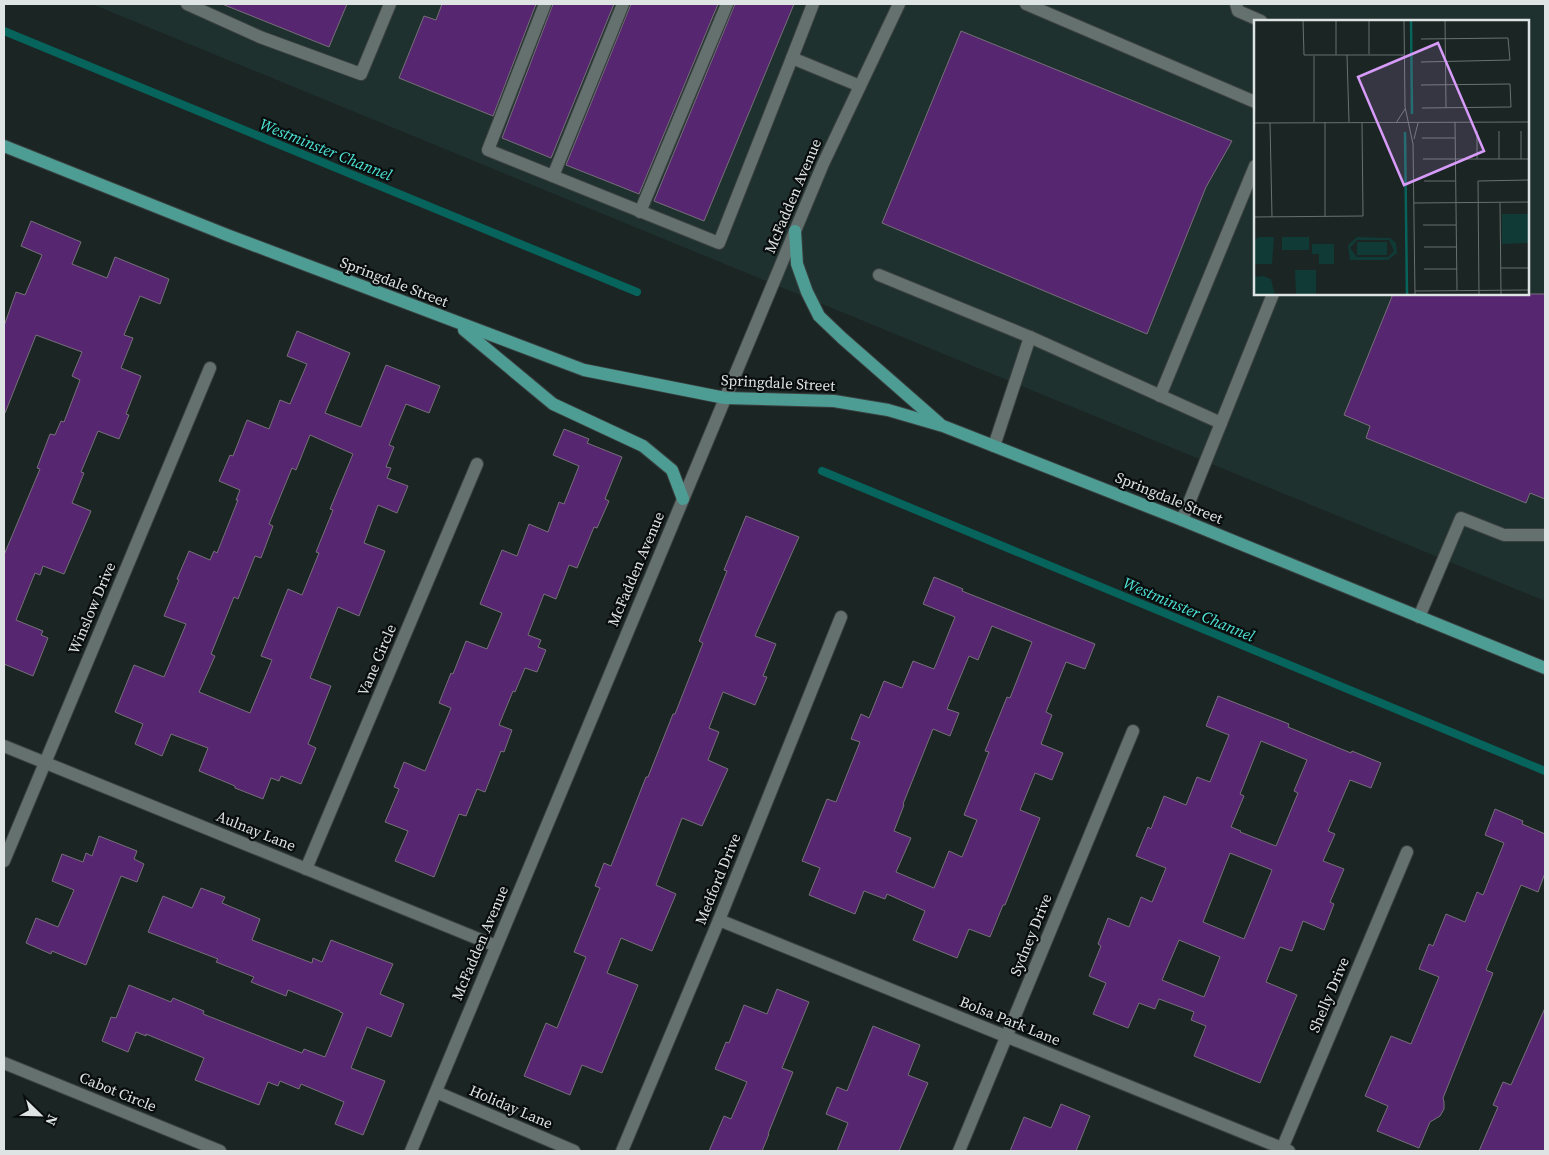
<svg xmlns="http://www.w3.org/2000/svg" width="1549" height="1155" viewBox="0 0 1549 1155" font-family="'Source Serif 4',serif">
<rect width="100%" height="100%" fill="#1b2524"/>
<path fill="#1f312f" fill-rule="evenodd" d="M92,4H1545V601ZM1255,21H1528V294H1255Z"/>
<g fill="none" stroke-linecap="round" stroke-linejoin="round">
<g stroke="#07645c" stroke-width="8">
<path d="M4,31L637,292"/>
<path d="M822,471L1545,771"/>
</g>
</g>
<g fill="#572670" stroke="#757078" fill-rule="evenodd">
<path d="M222,4H347L329,47Z"/>
<path d="M442,4H536L493,116L399,78L424,16L436,20Z"/>
<path d="M553,4H614L551,158L502,138Z"/>
<path d="M631,4H718L639,194L566,165Z"/>
<path d="M735,4H794L704,221L654,201Z"/>
<path d="M961,31L1232,141L1206,187L1147,334L882,223Z"/>
<path d="M31,221L81,242L72,264L107,278L115,257L169,279L160,304L140,296L124,335L133,338L121,368L141,376L126,414L129,415L119,439L98,431L81,472L84,473L72,503L91,511L64,574L43,566L40,575L35,573L16,620L43,631L41,635L48,638L33,676L4,664V555L40,469L37,468L50,434L55,435L61,421L64,422L80,380L72,376L82,352L36,335L5,413H4V326L16,292L25,295L42,255L21,246Z"/>
<path d="M1393,294H1545V499L1530,493L1526,503L1366,438L1370,426L1344,415Z"/>
<path d="M297,331L350,353L325,413L361,427L386,365L440,386L429,413L406,404L389,445L394,447L386,467L391,468L387,478L408,486L397,513L378,505L364,543L385,551L359,616L338,607L310,678L331,686L308,744L316,748L301,784L281,776L279,781L271,778L263,799L235,788V786L199,771L208,748L171,734L162,756L135,744L143,724L115,712L134,665L164,677L186,624L164,616L179,580L177,579L189,551L210,560L214,551L217,553L238,500H236L240,490L219,481L230,455L233,456L247,420L269,429L280,400L290,404L307,364L287,356ZM310,435L353,454L330,509L333,510L316,552L319,553L302,595L288,589L261,656L272,660L250,713L199,692L215,656L211,654L234,597L238,599L255,556L261,558L273,526L269,524L292,468L296,470Z"/>
<path d="M564,429L589,439L587,443L622,457L605,499L609,501L597,528L594,527L577,568L569,565L556,599L544,594L528,635L541,640L538,647L546,650L537,672L525,668L515,692L513,691L499,725L512,730L504,752L501,751L485,792L477,789L466,816L459,814L434,877L395,861L408,831L385,822L399,789L394,787L404,762L425,771L451,708L439,703L451,673L453,674L466,641L487,649L502,613L480,604L502,550L517,556L529,524L548,532L559,502L564,504L579,466L553,455Z"/>
<path d="M746,516L799,537L755,636L776,644L763,676L767,677L755,705L723,692L709,728L719,732L708,760L728,769L702,826L682,818L656,885L676,894L652,951L621,938L607,973L638,985L602,1073L582,1065L570,1095L524,1076L546,1023L557,1028L586,957L574,952L600,888L595,886L604,863L611,866L646,777H648L673,714H675L703,643L699,641L727,571L724,570Z"/>
<path d="M934,577L963,589L962,591L1095,644L1085,669L1066,662L1046,712L1052,715L1041,744L1063,753L1052,780L1035,773L1020,810L1040,818L1005,905H1003L990,937L969,929L957,958L913,940L925,911L887,894L885,899L864,891L855,914L809,895L820,868L802,861L827,799L836,802L860,742L851,739L861,714L869,718L884,681L902,688L913,661L934,669L955,617L923,604ZM992,626L1032,642L1010,698L1007,697L985,751L989,752L964,815L977,820L962,857L949,851L934,888L896,872L911,838L894,831L904,805L903,804L933,729L950,736L959,713L947,709L969,656L978,660Z"/>
<path d="M1218,696L1289,724L1288,727L1351,753L1352,751L1381,763L1371,788L1350,780L1328,831L1335,834L1323,861L1344,869L1330,902L1334,904L1324,930L1303,921L1292,951L1280,947L1266,982L1297,995L1260,1083L1194,1056L1206,1026L1191,1020L1194,1012L1159,999L1155,1009L1139,1003L1128,1028L1093,1014L1106,983L1089,976L1101,946L1098,944L1108,918L1129,927L1141,897L1152,902L1166,868L1136,856L1148,827L1151,829L1164,796L1186,805L1197,777L1210,782L1229,735L1206,726ZM1261,741L1307,760L1294,791L1298,793L1276,846L1240,832L1241,831L1231,827L1244,796L1240,794ZM1230,853L1272,870L1244,939L1203,922ZM1179,940L1220,957L1204,997L1162,980Z"/>
<path d="M1495,809L1523,821L1522,824L1545,834V873L1538,892L1521,885L1486,970L1493,973L1443,1098L1444,1102V1109L1440,1116L1430,1122L1419,1148L1377,1131L1388,1106L1365,1096L1391,1036L1411,1044L1439,977L1419,969L1429,944L1433,946L1446,914L1465,922L1477,892L1483,895L1504,843L1485,835Z"/>
<path d="M99,836L137,851L134,859L144,864L137,882L121,876L86,965L52,951L51,954L26,943L36,918L58,927L74,890L52,881L62,854L83,862L86,853L92,856Z"/>
<path d="M201,888L225,897L222,903L260,919L252,940L312,963L313,958L322,962L331,940L393,964L380,994L404,1004L391,1037L367,1027L351,1068L385,1081L363,1135L335,1124L344,1102L301,1084L299,1089L280,1081L278,1086L268,1082L259,1105L195,1080L204,1058L146,1034V1036L136,1032L128,1052L102,1041L111,1017L116,1018L129,985L171,1002L173,998L204,1011L203,1014L302,1053L304,1049L325,1057L343,1013L340,1012V1011L288,990L286,996L251,982L254,977L216,962L218,959L148,932L163,896L192,908Z"/>
<path d="M777,989L809,1002L782,1068L793,1072L768,1134H769L762,1151H709L724,1116L731,1119L747,1082L715,1069L726,1042L729,1043L744,1005L767,1014Z"/>
<path d="M1545,1008V1151H1479L1498,1107L1493,1105L1503,1082L1511,1085Z"/>
<path d="M873,1026L920,1045L908,1075L928,1083L899,1151H837L848,1123L826,1114L837,1087L847,1091Z"/>
<path d="M1061,1104L1090,1116L1076,1151H1010L1024,1117L1051,1128Z"/>
</g>
<g fill="none" stroke-linecap="round" stroke-linejoin="round">
<g stroke="#3a4140" stroke-width="14">
<g id="minor">
<path d="M187,4L260,37L361,74L390,4"/>
<path d="M545,4L488,150L719,243L792,58"/>
<path d="M813,4L792,58L860,86"/>
<path d="M1026,4L1255,102"/>
<path d="M1236,4L1238,11L1261,21"/>
<path d="M553,176L623,4"/>
<path d="M640,212L727,4"/>
<path d="M879,275L1030,337L1221,423"/>
<path d="M1160,396L1255,166"/>
<path d="M994,446L1030,337"/>
<path d="M1182,520L1273,294"/>
<path d="M1419,617L1461,518L1504,535H1545"/>
<path d="M4,746L496,946"/>
<path d="M4,861L210,368"/>
<path d="M306,869L477,464"/>
<path d="M719,920L1289,1151"/>
<path d="M4,1063L220,1151"/>
<path d="M436,1092L574,1151"/>
<path d="M411,1151L823,164L899,4"/>
<path d="M622,1151L719,920L841,617"/>
<path d="M959,1151L1133,731"/>
<path d="M1281,1151L1407,852"/>
</g>
</g>
<g stroke="#3a4140" stroke-width="14">
<g id="major">
<path d="M4,146L227,235L584,370L725,398L834,401L888,410L943,426L1182,520L1545,668"/>
<path d="M795,231L797,264L807,292L819,316L842,338L939,423"/>
<path d="M464,330L553,404L643,446L672,470L683,499"/>
</g>
</g>
<use href="#minor" stroke="#65716f" stroke-width="12"/>
<use href="#major" stroke="#4d9d95" stroke-width="12"/>
</g>
<g text-anchor="middle" stroke-width="4.5" stroke-linejoin="round" paint-order="stroke">
<g font-size="15" fill="#dee4e3" stroke="#090d0d">
<text transform="translate(793 196) rotate(-67)" y="5">McFadden Avenue</text>
<text transform="translate(394 282) rotate(21)" y="5">Springdale Street</text>
<text transform="translate(778 383) rotate(3)" y="5">Springdale Street</text>
<text transform="translate(1169 498) rotate(22)" y="5">Springdale Street</text>
<text transform="translate(636 569) rotate(-67)" y="5">McFadden Avenue</text>
<text transform="translate(92 608) rotate(-67)" y="5">Winslow Drive</text>
<text transform="translate(377 660) rotate(-67)" y="5">Vane Circle</text>
<text transform="translate(256 831) rotate(22)" y="5">Aulnay Lane</text>
<text transform="translate(718 879) rotate(-68)" y="5">Medford Drive</text>
<text transform="translate(1031 935) rotate(-68)" y="5">Sydney Drive</text>
<text transform="translate(480 943) rotate(-67)" y="5">McFadden Avenue</text>
<text transform="translate(1329 995) rotate(-67)" y="5">Shelly Drive</text>
<text transform="translate(1010 1021) rotate(22)" y="5">Bolsa Park Lane</text>
<text transform="translate(118 1092) rotate(22)" y="5">Cabot Circle</text>
<text transform="translate(511 1107) rotate(23)" y="5">Holiday Lane</text>
</g>
<g font-size="16" font-style="italic" fill="#4ee5d7" stroke="#090d0d">
<text transform="translate(326 149) rotate(22)" y="6">Westminster Channel</text>
<text transform="translate(1189 609) rotate(23)" y="6">Westminster Channel</text>
</g>
</g>
<g transform="translate(1254 20)">
<rect width="275" height="275" fill="#1b2524"/>
<path d="M248,194H275V223L248,224ZM5,217H20L18,244H0V220ZM28,217H55V230H28ZM103,217L136,218L142,223L143,233L134,240H96L94,225ZM103,220H135L140,231L134,237H103L96,228ZM103,222H133V235H103ZM58,224H80V244H65V234H58ZM41,250H62V275H42ZM9,256L17,259L21,275H0V257Z" fill="#103a36" fill-rule="evenodd"/>
<path fill="none" stroke="#07645c" stroke-width="2.5" d="M157,0L158,94M151,112L153,275"/>
<path fill="none" stroke="#697170" stroke-width="1" d="M49,0L50,35H150M82,0V35M115,0V34M150,0L151,87L159,124L161,275M191,0L192,88M167,19L254,18L256,40L167,42M93,35L95,102M167,65L256,64L257,87L168,88M60,102V36M71,102V197M201,102L203,270M0,103L275,102M16,103L18,197M142,103L151,89M223,111V139M245,111V139M267,111V139M168,118H201M160,119L164,103M169,139H275M170,161H201M160,183L275,182M246,183L247,275M0,197L109,196L108,102M169,205H202M170,227H202M247,248H275M170,249H203M161,271L275,270M225,275L224,161L275,160"/>
<path fill="#d79bf9" fill-opacity="0.15" stroke="#d79bf9" stroke-width="2.5" d="M184,23L230,131L150,165L104,57Z"/>
<rect width="275" height="275" fill="none" stroke="#dee4e3" stroke-width="2.5"/>
</g>
<rect width="1549" height="1155" fill="none" stroke="#dee4e3" stroke-width="10"/>
<g transform="translate(40 1115) rotate(113)" stroke="#090d0d" stroke-width="4" paint-order="stroke">
<path d="M0-4L9 19L0 12L-9 19Z" fill="#dee4e3"/>
<text y="-8" font-size="14" font-weight="bold" text-anchor="middle" fill="#dee4e3">N</text>
</g>
</svg>
